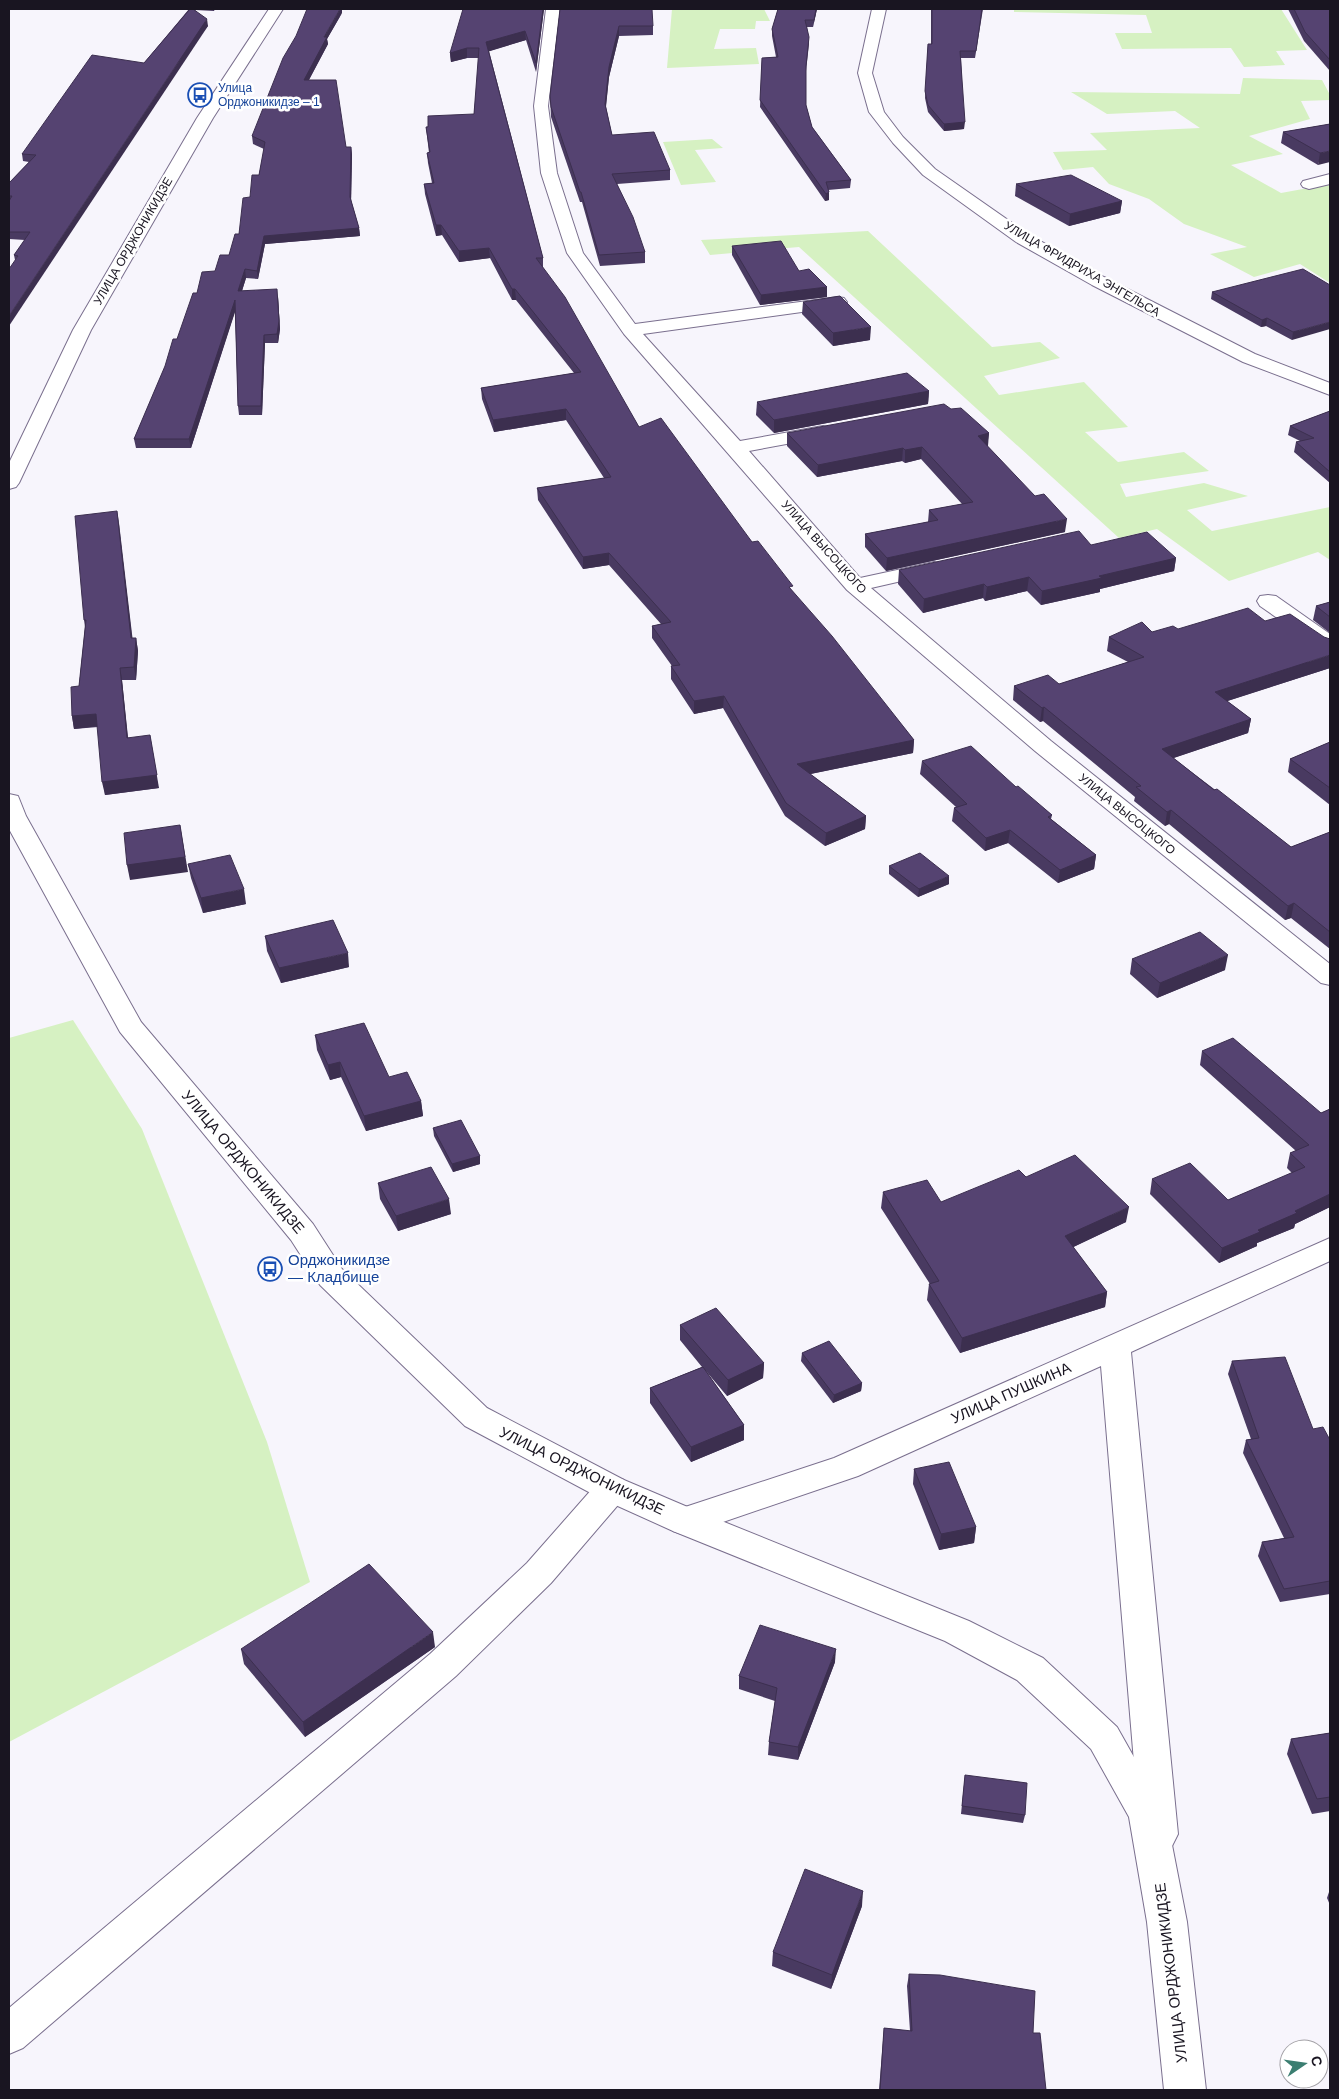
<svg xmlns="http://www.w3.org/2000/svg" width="1339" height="2099" viewBox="0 0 1339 2099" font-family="Helvetica,sans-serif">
<rect width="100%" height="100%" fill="#f7f5fc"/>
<g fill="#d6f1c2">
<path d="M672,9H764L770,21H756L755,29H720L714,49L756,48L759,64L667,68Z"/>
<path d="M1014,9H1281L1307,50L1276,51L1285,65L1244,67L1231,48L1122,49L1115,33H1152L1146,15L1014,12Z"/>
<path d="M1243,78L1322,80L1330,95V100L1301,101L1310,119L1249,136L1283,154L1231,165L1281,193L1330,184V283L1300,264L1254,277L1210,254L1247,247L1184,224L1149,199L1109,184L1093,167L1063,170L1053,152L1107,150L1090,133L1200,128L1175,111L1107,114L1071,92L1240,94Z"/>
<path d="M712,139L723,148L695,150L716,182L681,185L663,142Z"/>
<path d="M868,231L992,347L1040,342L1060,358L984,376L999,395L1084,382L1128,427L1085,432L1118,462L1184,452L1209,471L1120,484L1126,497L1204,483L1248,496L1187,510L1212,531L1330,507V560L1318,552L1229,581L1157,529L1119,538L799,247L710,255L701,240Z"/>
<path d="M73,1020L142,1129L267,1442L310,1582L9,1742V1038Z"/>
</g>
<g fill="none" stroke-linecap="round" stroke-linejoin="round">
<g stroke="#7a6f8e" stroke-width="2">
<g id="minor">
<path d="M546,9H560L548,106L557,173L583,253L635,324L838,297L844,298L847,302L844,306L838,307L643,334L740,441L823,426L830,428L833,432L830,436L749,451L860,578L934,562L941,564L945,568L941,572L871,588L1051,741L1330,964V985L1321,983L1035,751L847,590L624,334L567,253L541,173L534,106Z"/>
<path d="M872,9H886L872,73L884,112L903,137L935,169L1028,234L1104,277L1255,354L1330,383V395L1243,362L1092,285L1016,242L923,175L893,143L869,112L858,73Z"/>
<path d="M1330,174V184L1309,189L1303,187L1301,184L1303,181Z"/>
<path d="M1268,595L1276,596L1330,634V651L1322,649L1260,606L1257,601L1260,596Z"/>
<path d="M1330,1238V1261L1131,1352L1178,1834L1172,1846L1159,1851L1146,1846L1140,1834L1101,1366L858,1476L685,1535L673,1531L668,1521L673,1511L834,1458Z"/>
<path d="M612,1476L624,1480L629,1489L624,1498L551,1583L456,1676L23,2048L9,2054V2008L430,1654L527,1563L600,1480Z"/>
</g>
</g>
<g stroke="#7a6f8e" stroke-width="2">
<g id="major">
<path d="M269,9H283L213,118L91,330L19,483L16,487L9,489V463L73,330L197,118Z"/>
<path d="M9,794L18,796L26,816L141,1022L313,1224L342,1269L487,1408L624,1480L697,1511L969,1621L1043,1658L1117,1727L1166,1814L1187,1922L1206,2090H1164L1147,1922L1129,1817L1091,1749L1017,1680L945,1641L673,1531L600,1498L465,1426L320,1285L291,1240L120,1032L9,829Z"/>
</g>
</g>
<use href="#minor" fill="#fff" fill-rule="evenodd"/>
<use href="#major" fill="#fff" fill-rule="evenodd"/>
</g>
<g fill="#493a61">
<path d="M178,9H215L214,11L195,10L208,26L15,260L14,255L25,240L9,239V183L29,162L23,161L22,154L144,63L189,9Z"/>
<path d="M544,9L536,72L526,40L489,51L543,258V268L639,427L752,542L914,740L913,753L810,774L866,816L865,829L825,846L785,816L723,708L694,714L671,679V666H672L652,638V626L661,624L609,565L583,569L538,500L537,488L604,478L566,420L494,432L482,399L481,388L574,373L516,300H512L490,258L459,262L442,235L436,236L425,194L424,184L432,183L428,163L427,153H429L426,127L474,114L479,58H467L451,62L450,53Z"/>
<path d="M560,9L653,26V35L619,36L609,77L606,107L612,135L670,170V180L617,184L645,252V263L600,266L582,202H580L551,117L550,96Z"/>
<path d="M778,9H817L813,27H807L809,44L806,71V105L812,127L851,180L850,188L828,190L829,200L825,201L760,107L762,58L776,57L772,36V29Z"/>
<path d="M931,9H983L975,58H961L964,129L944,131L928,112L925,98L928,44H931Z"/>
<path d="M1288,9H1330V71L1304,41Z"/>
<path d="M342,13L327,39L328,44L309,80L346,147H351L352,155L351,200L359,228L360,236L265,244L258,279L246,278L242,291L278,297L280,329L278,343H265L262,415H239L238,406L235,311L191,448H136L134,439L197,293L229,255L239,234L250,197L259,175L264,149L253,144L252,136Z"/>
<path d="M1330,124L1318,165L1281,143L1283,132Z"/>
<path d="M1016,184L1122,201L1120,213L1069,226L1015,196Z"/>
<path d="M732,246L799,271L827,287V297L760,305L732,255Z"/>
<path d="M1330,285L1292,340L1266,326L1261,327L1211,299L1212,292Z"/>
<path d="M803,302L870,340L833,346L802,314Z"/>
<path d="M929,391L928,404L774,433L756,415L757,402Z"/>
<path d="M951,409L989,433L987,446L1065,532L886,571L865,547V534L928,522L929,510L962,504L921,459L905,463L902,461L817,477L787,446V433Z"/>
<path d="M1330,411V483L1294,452L1296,442L1300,441L1288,435L1290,426Z"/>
<path d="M117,511L132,638H136L138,651L136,680H122L128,737L159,788L105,795L98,727L74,729L72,716L79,686L85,627L84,620Z"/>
<path d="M1091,545L1176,558L1174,571L1100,589V592L1041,605L1027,591L985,601L983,598L923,613L898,584L899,570Z"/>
<path d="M1330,602V633L1313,620L1316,606Z"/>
<path d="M1178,629L1330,668L1227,701L1251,719L1248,733L1173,758L1291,847L1330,832V949L1291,918L1285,920L1169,824L1165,826L1134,801L1135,797L1043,721L1040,722L1013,700L1014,686L1059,684L1128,662L1107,651L1109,637Z"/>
<path d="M1330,742V805L1288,772L1290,759Z"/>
<path d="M922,761L1016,787L1052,815L1051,819L1096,855L1094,869L1058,883L1008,843L985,851L952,821L954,808L956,807L920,774Z"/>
<path d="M188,864L246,904L203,913L191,878Z"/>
<path d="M889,866L949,884L918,897L889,874Z"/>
<path d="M265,936L349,967L281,983L267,951Z"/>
<path d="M1132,959L1225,970L1157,998L1130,974Z"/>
<path d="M315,1035L421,1101L423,1116L366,1131L341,1077L330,1080L317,1050Z"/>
<path d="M1202,1051L1321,1113L1330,1109V1207L1295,1224L1294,1228L1257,1243V1246L1219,1263L1150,1194L1152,1179L1228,1200L1292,1173L1287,1168L1290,1153L1296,1151L1200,1065Z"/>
<path d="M433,1128L480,1156V1164L453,1172L434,1136Z"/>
<path d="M1026,1177L1126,1222L1073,1247L1107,1292L1105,1307L960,1353L927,1300L929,1284H930L881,1208L883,1192L941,1202Z"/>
<path d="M378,1183L451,1214L398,1231L380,1199Z"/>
<path d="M680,1325L764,1363L763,1378L727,1396L705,1370L744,1425V1440L691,1462L650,1403V1388L702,1367L680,1340Z"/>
<path d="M802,1353L862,1383L861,1391L833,1403L801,1361Z"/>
<path d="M1232,1361L1313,1429L1330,1440V1594L1280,1602L1258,1556L1262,1542L1284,1538L1243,1453L1246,1440L1251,1439L1228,1374Z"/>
<path d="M914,1469L976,1527L974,1543L939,1550L913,1484Z"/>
<path d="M435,1647L305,1737L244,1664L241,1649Z"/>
<path d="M835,1662L798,1760L768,1755L769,1742L775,1701L739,1689V1676Z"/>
<path d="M1330,1733V1811L1312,1814L1287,1754L1291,1739Z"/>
<path d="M965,1775L1025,1815L1023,1823L961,1814Z"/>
<path d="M1330,1889V1905L1327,1898Z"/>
<path d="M862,1906L831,1989L772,1966L773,1952Z"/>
<path d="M909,1974L1033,2033L1046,2090H879L884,2028L910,2031L907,1986Z"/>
</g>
<g fill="#3c2f4f">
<path d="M340,9H342V13L327,39L328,44L305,87L304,80L324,37Z"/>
<path d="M543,9H544L536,72V63Z"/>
<path d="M816,9H817L813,27L814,20Z"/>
<path d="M207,19L208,26L9,326V316Z"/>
<path d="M619,26V36L609,77L605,114V104L609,67Z"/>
<path d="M525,31L526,40L487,52L486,42Z"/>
<path d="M467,48V58L451,62L450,53Z"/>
<path d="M965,122L964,129L944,131V124Z"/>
<path d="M351,147L352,155L351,205L350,197Z"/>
<path d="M1330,151V162L1318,165L1320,153Z"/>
<path d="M829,192V200L825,201L826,194Z"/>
<path d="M1122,201L1120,213L1069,226L1070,214Z"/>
<path d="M436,225H441L442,235L436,236Z"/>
<path d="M359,228L360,236L265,244L258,279L257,271L264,236Z"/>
<path d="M489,248L490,258L459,262V251Z"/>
<path d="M245,269L246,278L239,300L238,291Z"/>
<path d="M827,287V297L760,305L761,295Z"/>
<path d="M512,289H515L516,300H512Z"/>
<path d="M278,297L280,329L278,343L277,334Z"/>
<path d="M235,300L236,309L191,448L189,439Z"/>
<path d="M1267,318L1266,326L1261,327L1262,320Z"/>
<path d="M1330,322V329L1292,340L1293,332Z"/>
<path d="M871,327L870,340L833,346V333Z"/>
<path d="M264,335L265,343L262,415L261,406Z"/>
<path d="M929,391L928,404L774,433V420Z"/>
<path d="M566,409V420L494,432L493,420Z"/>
<path d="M989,433L988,446L976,448L978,436Z"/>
<path d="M922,447L921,459L905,463V450Z"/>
<path d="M903,448L902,461L817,477L818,465Z"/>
<path d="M117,511L119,523L134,651L131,638Z"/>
<path d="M1067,519L1065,532L886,571L887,558Z"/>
<path d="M609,553V565L583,569V557Z"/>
<path d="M1176,558L1174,571L1100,589V592L1041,605L1042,591L1099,576Z"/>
<path d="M1029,577L1027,591L985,601L987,587Z"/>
<path d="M984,584L983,598L923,613L924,599Z"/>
<path d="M136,638L138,651L136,680L134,667Z"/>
<path d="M1330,655V668L1212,706L1215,692Z"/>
<path d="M120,668L122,680L129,750L127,738Z"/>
<path d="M724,696L723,708L694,714V701Z"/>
<path d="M1044,707L1043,721L1040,722L1042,708Z"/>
<path d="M96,714L99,726L74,729L72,716Z"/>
<path d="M1251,719L1248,733L1159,763L1162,749Z"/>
<path d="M150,735L159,788L105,795L102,782Z"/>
<path d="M914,740L913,753L796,777L797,764Z"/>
<path d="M1171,810L1169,824L1165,826L1167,812Z"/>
<path d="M866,816L865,829L825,846L826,833Z"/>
<path d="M180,825L188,872L130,880L127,865Z"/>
<path d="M1010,830L1008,843L985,851L986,838Z"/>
<path d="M1096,855L1094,869L1058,883L1060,870Z"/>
<path d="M949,876V884L918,897L919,889Z"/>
<path d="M244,889L246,904L203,913L201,898Z"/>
<path d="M1294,903L1291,918L1285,920L1288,906Z"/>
<path d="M348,953L349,967L281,983L279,968Z"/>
<path d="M1228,955L1225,970L1157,998L1160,983Z"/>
<path d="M340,1062L341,1077L330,1080L328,1065Z"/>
<path d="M421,1101L423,1116L366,1131L364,1116Z"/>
<path d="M480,1156V1164L453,1172L452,1164Z"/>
<path d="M1330,1194V1207L1295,1224L1294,1228L1257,1243V1246L1219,1263L1222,1248L1295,1211Z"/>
<path d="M449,1199L451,1214L398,1231L396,1216Z"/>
<path d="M1129,1207L1126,1222L1063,1252L1065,1236Z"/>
<path d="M1107,1292L1105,1307L960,1353L962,1338Z"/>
<path d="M764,1363L763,1378L727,1396L728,1380Z"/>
<path d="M862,1383L861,1391L833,1403L834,1395Z"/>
<path d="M744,1425V1440L691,1462V1447Z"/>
<path d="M976,1527L974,1543L939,1550L941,1534Z"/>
<path d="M433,1632L435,1647L305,1737L303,1722Z"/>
<path d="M836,1649L835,1662L798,1760V1747Z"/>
<path d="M863,1891L862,1906L831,1989L832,1975Z"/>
</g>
<g fill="#554371" stroke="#3c2f4f">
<path d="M190,9H193L207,19L9,316V269L18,256L14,255L30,232H9V201L12,196H9V183L36,155L22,154L92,55L144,63Z"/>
<path d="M307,9H340L324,37H327L304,80H336L346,147H351L350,197L359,228L264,236L257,271L245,269L238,291L277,289L279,321L277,334L264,335L261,406H238L235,300L189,439H134L165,366L173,339H177L193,293H197L202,272L215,271L220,255H229L235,234H239L243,198L250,197L252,175H259L265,142L252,136L283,58L296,36Z"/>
<path d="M463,9H543L536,63L525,31L486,42L543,258H536L565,297L639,427L661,418L752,542L758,541L793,586L789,587L832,636L914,740L797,764L866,816L826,833L786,803L724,696L694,701L671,666L680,665L652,626L671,622L609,553L583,557L537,488L611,477L566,409L493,420L481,388L581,372L515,289H512L489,248L459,251L441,225H436L424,184L434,183L427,153L430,152L426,127H428V116L474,114L479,48H467L450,53Z"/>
<path d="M560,9H652L653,26H619L609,67L605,104L612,135L654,132L670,170L612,174L633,217L645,252L599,255L581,192H580L551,107L550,96Z"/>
<path d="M778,9H816L814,20H805L809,37L806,66V105L812,127L851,180L826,182L829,192L826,194L760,100L762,58L778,57L772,29Z"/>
<path d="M932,9H982L976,51H960L965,122L944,124L928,105L925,91L928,44H932Z"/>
<path d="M1294,9H1330V60L1305,32Z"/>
<path d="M1330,124V151L1320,153L1283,132Z"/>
<path d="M1071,175L1122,201L1070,214L1016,184Z"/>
<path d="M781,241L799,271L809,269L827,287L761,295L732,246Z"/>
<path d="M1303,269L1330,285V322L1293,332L1267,318L1262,320L1212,292Z"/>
<path d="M840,296L871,327L833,333L803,302Z"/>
<path d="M907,373L929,391L774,420L757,402Z"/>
<path d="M944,404L951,409L961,408L989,433L978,436L1035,496L1044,494L1067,519L887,558L865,534L938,520L929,510L973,502L922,447L905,450L903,448L818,465L787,433Z"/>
<path d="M1330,411V472L1296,442L1314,438L1290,426Z"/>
<path d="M117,511L131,638H136L134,667L120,668L127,738L150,735L157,775L102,782L96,714L72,716L71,687L79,686L86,620H84L75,516Z"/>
<path d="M1079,531L1091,545L1147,532L1176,558L1099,576L1102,578L1042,591L1029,577L987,587L984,584L924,599L899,570Z"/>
<path d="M1330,602V617L1316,606Z"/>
<path d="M1248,608L1265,621L1290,614L1324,637L1330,639V655L1215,692L1251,719L1162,749L1214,790L1217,789L1291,847L1330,832V932L1294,903L1288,906L1171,810L1167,812L1136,787L1141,786L1044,707L1042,708L1014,686L1048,675L1059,684L1144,657L1109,637L1142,622L1152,632L1173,626L1178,629Z"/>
<path d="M1330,742V788L1290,759Z"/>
<path d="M971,746L1016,787L1018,786L1052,815L1048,817L1096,855L1060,870L1010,830L986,838L954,808L967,804L922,761Z"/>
<path d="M180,825L185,857L127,865L124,833Z"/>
<path d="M920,853L949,876L919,889L889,866Z"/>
<path d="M230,855L244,889L201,898L188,864Z"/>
<path d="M333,920L348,953L279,968L265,936Z"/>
<path d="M1200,932L1228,955L1160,983L1132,959Z"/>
<path d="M364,1023L389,1077L407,1072L421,1101L364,1116L340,1062L328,1065L315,1035Z"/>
<path d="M1233,1038L1321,1113L1330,1109V1194L1295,1211L1297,1213L1258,1230L1260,1232L1222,1248L1152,1179L1190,1163L1228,1200L1305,1167L1290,1153L1309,1145L1202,1051Z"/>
<path d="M461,1120L480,1156L452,1164L433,1128Z"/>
<path d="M1075,1155L1129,1207L1065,1236L1107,1292L962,1338L929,1284L939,1281L883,1192L927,1180L941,1202L1019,1170L1026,1177Z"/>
<path d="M431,1167L449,1199L396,1216L378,1183Z"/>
<path d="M716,1308L764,1363L728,1380L680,1325Z"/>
<path d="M829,1341L862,1383L834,1395L802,1353Z"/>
<path d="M1285,1357L1313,1429L1323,1427L1330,1440V1581L1284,1589L1262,1542L1294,1537L1246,1440L1259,1438L1232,1361Z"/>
<path d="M703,1367L744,1425L691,1447L650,1388Z"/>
<path d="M949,1462L976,1527L941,1534L914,1469Z"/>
<path d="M369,1564L433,1632L303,1722L241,1649Z"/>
<path d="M760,1625L836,1649L798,1747L769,1742L777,1688L739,1676Z"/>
<path d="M1330,1733V1797L1317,1799L1291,1739Z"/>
<path d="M965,1775L1027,1783L1025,1815L962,1806Z"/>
<path d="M805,1869L863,1891L832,1975L773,1952Z"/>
<path d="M909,1974L940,1975L1035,1991L1033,2033H1040L1046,2090H880L884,2028L912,2031Z"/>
</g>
<defs>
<g id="bus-ring" transform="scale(1.25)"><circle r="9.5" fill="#fff" stroke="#1a4fb4" stroke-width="1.5"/><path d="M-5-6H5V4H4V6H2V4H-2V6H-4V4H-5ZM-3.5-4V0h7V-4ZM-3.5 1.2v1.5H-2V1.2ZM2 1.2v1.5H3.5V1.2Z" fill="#1a4fb4"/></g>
</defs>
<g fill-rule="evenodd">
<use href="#bus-ring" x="200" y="95"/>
<use href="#bus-ring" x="270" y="1269"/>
</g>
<g text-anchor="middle" stroke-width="5" stroke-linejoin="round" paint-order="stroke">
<g font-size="12" fill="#164399" stroke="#fff" text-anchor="start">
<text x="218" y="92">Улица<tspan x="218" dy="14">Орджоникидзе – 1</tspan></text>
</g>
<g font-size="12" fill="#191521" stroke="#fff">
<text transform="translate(133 241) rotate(-60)" y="4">УЛИЦА ОРДЖОНИКИДЗЕ</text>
<text transform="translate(1082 269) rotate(30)" y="4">УЛИЦА ФРИДРИХА ЭНГЕЛЬСА</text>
<text transform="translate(824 547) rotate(48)" y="4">УЛИЦА ВЫСОЦКОГО</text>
<text transform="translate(1127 814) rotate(39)" y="4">УЛИЦА ВЫСОЦКОГО</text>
</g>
<g font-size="15" fill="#191521" stroke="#fff">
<text transform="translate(243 1162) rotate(50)" y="5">УЛИЦА ОРДЖОНИКИДЗЕ</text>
<text transform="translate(1011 1393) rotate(-24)" y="5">УЛИЦА ПУШКИНА</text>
<text transform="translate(582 1471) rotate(26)" y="5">УЛИЦА ОРДЖОНИКИДЗЕ</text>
<text transform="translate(1171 1973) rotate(-97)" y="5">УЛИЦА ОРДЖОНИКИДЗЕ</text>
</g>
<g font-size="15" fill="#164399" stroke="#fff" text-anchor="start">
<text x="288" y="1265">Орджоникидзе<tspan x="288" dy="17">— Кладбище</tspan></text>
</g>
</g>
<rect width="1339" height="2099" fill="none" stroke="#191521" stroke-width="20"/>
<g transform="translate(1304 2064) rotate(77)"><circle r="24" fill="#ffffff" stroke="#a3a1a6"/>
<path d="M0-4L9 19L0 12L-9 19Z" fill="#3b7e71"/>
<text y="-8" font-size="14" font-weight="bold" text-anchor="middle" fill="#191521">С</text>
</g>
</svg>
